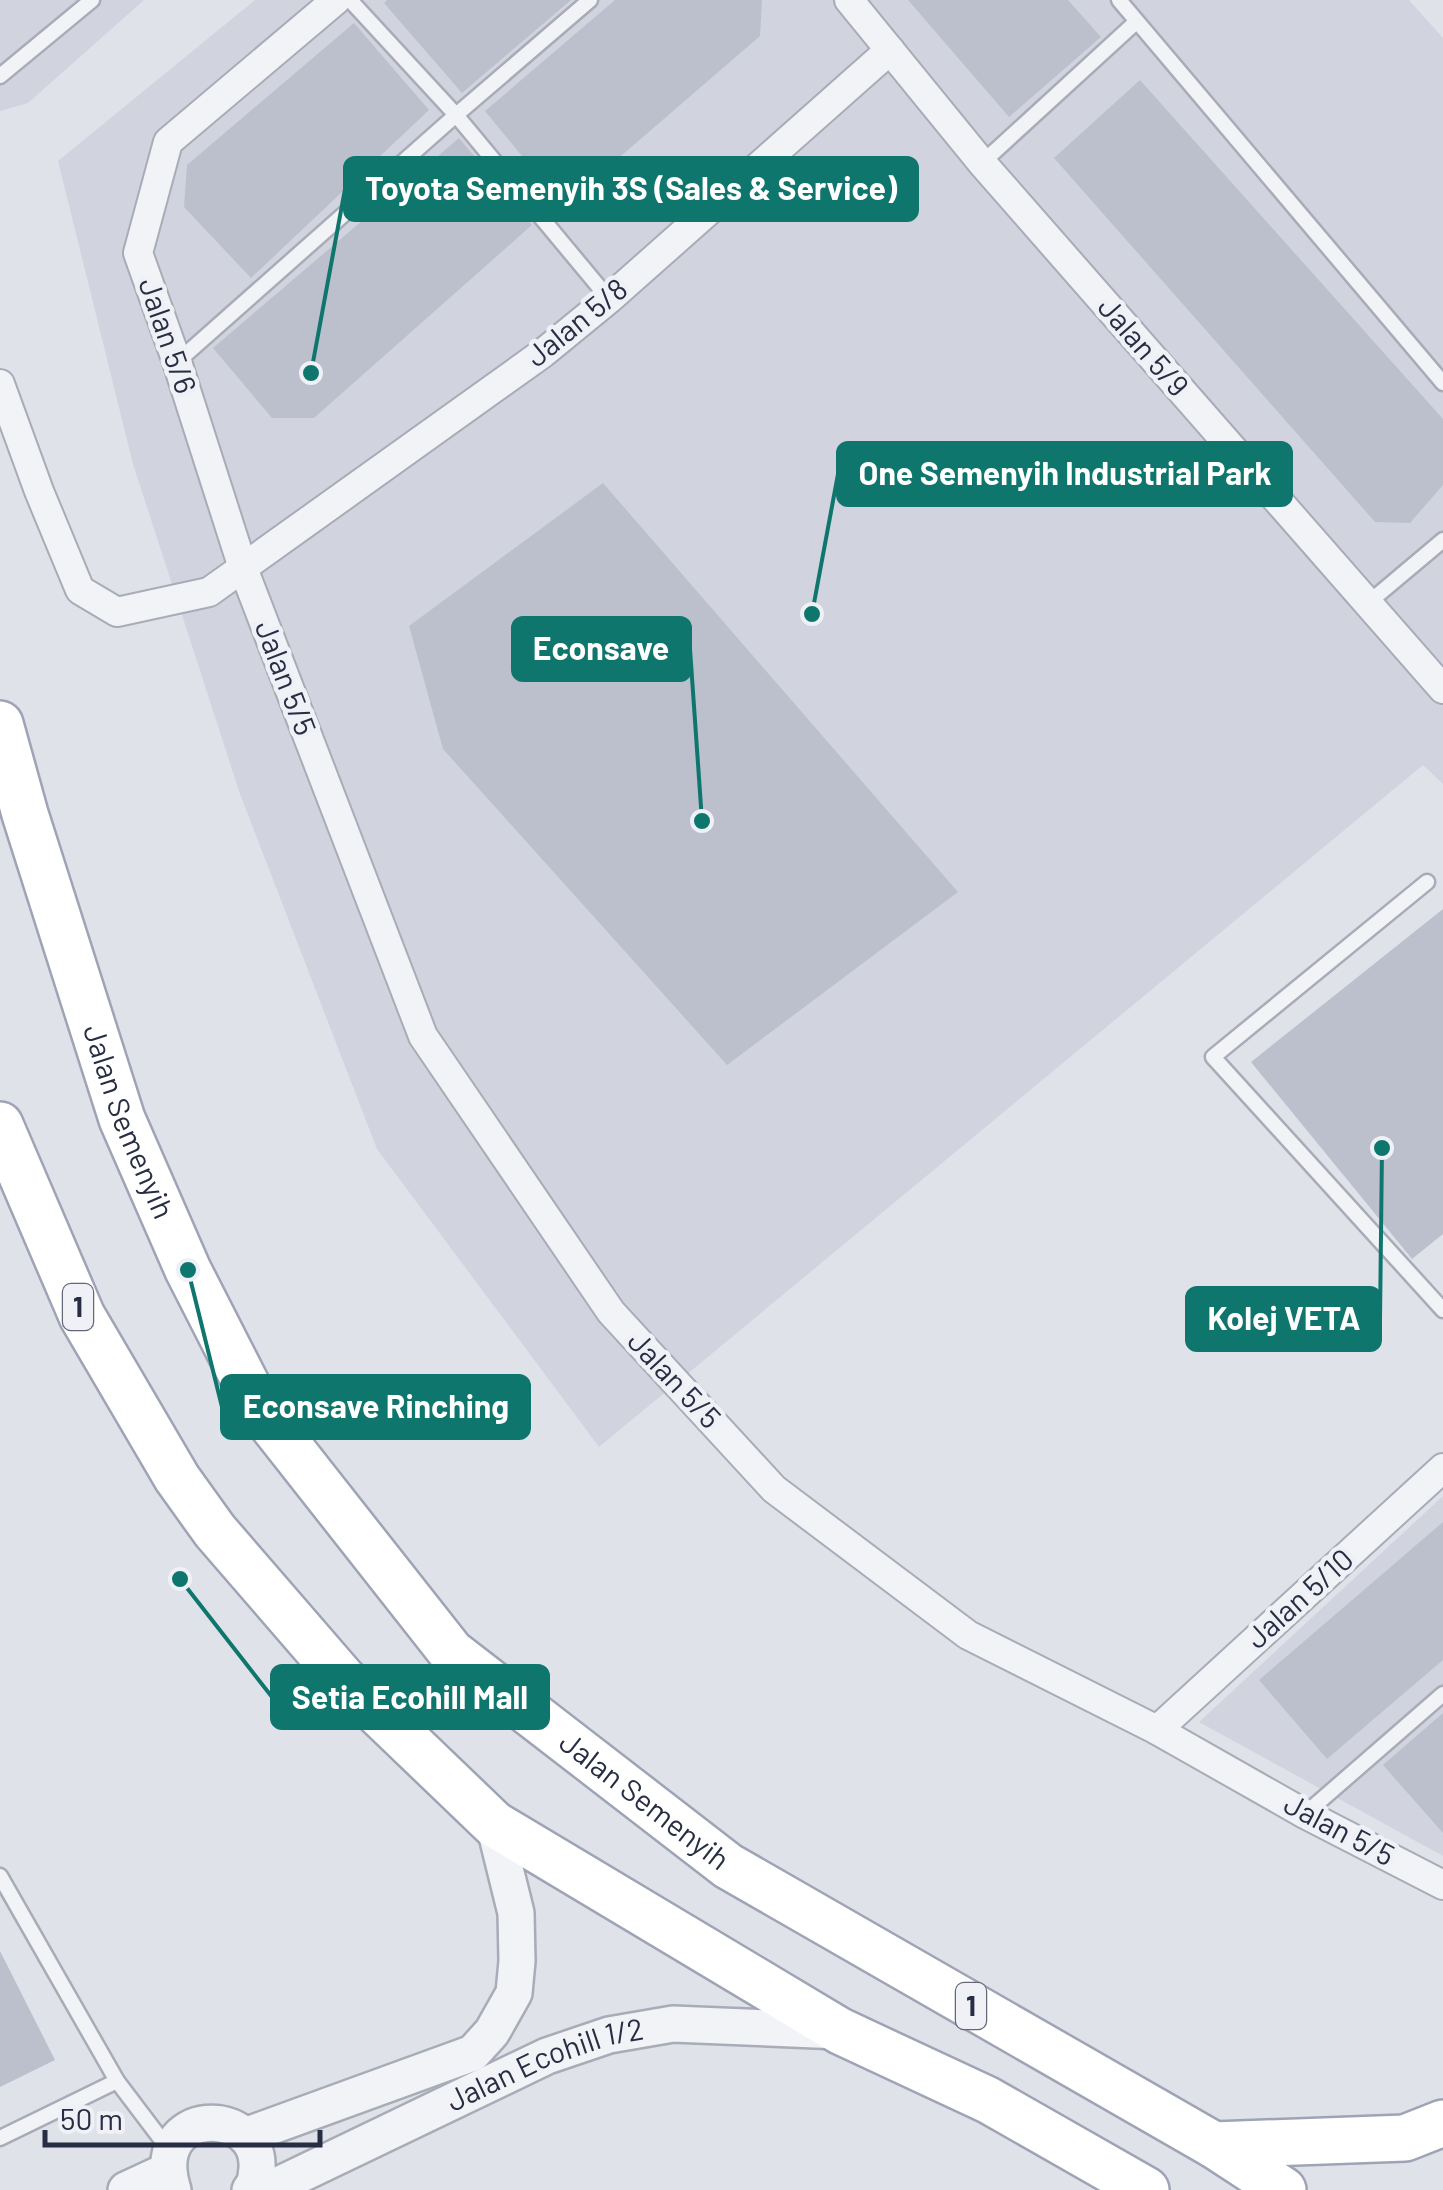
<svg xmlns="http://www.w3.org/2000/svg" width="1443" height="2190" viewBox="0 0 1443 2190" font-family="Barlow,sans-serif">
<rect width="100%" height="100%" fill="#dfe2e9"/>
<g fill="#d1d4df">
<path d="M0,0H144L28,103L0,111Z"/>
<path d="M255,0H1409L1443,38V784L1423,765L599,1447L377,1149L240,794L133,464L58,161Z"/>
<path d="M1443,1496V1856L1199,1722Z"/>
</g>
<g fill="#bcc0cd">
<path d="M387,0H571L462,93L384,3Z"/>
<path d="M615,0H762L760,36L563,206L485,111Z"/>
<path d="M908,0H1068L1101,37L1009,117Z"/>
<path d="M354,23L429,110L251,278L184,207L187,165Z"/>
<path d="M1140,80L1443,419V485L1410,523L1375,522L1054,158Z"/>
<path d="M459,138L532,225L314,418H272L213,348Z"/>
<path d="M603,483L958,892L727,1065L443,749L409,626Z"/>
<path d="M1443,909V1234L1412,1259L1251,1062Z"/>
<path d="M1443,1522V1660L1327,1759L1259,1680Z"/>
<path d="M1443,1713V1833L1383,1765Z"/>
<path d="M0,1951L55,2060L0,2087Z"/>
</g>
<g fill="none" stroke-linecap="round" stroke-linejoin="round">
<g stroke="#a8acb7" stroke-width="19">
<g id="service">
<path d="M350,0L456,115L609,299"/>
<path d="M1119,0L1443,383"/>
<path d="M0,76L92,0"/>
<path d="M982,163L1136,22"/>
<path d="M177,362L456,115L590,0"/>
<path d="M1367,604L1443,540"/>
<path d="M1427,882L1213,1057L1443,1310"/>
<path d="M1305,1814L1443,1694"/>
<path d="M0,1876L117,2081L170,2151"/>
<path d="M0,2138L117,2081"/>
</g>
</g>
<g stroke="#a8acb7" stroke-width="32">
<g id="minor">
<path d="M336,0L168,142L138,253L177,362L243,568L423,1036L611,1312L774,1489L968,1635L1157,1730L1305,1814L1443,1885"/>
<path d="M849,0L982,163L1443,689"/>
<path d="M0,384L39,491L80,590L117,612L209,592L543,353L609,299L890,50"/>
<path d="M1157,1730L1443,1468"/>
</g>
</g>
<g stroke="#a8acb7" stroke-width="40">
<g id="tertiary">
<path d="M245,2136L473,2053L492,2032L514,1993L517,1961L516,1913L494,1824"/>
<path d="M126,2190L167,2171"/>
<path d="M173,2190C146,2104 261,2106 257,2168C256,2178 256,2182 250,2190"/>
<path id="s1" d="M268,2190L547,2056L609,2035L673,2024L839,2031"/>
</g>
</g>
<g stroke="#9ea4b6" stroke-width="50">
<g id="primary">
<path id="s2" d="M0,724L25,814L122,1119L188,1270L258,1407L451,1652L728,1866L1214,2145L1283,2190"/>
<path d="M0,1125L82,1316L177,1478L215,1531L343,1679L494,1824L840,2031L988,2100L1146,2190"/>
<path d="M1214,2145L1405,2138L1443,2123"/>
</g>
</g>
<use href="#service" stroke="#f2f3f7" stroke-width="14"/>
<use href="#minor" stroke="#f2f3f7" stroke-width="28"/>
<use href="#tertiary" stroke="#f2f3f7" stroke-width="35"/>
<use href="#primary" stroke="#fff" stroke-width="45"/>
</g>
<g text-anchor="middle" stroke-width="9" stroke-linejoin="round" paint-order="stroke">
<g fill="#eff1f7" stroke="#636878" stroke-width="2.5">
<rect x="63" y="1284" width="30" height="46" rx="8"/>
<rect x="956" y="1983" width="30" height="46" rx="8"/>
</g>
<g font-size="28" font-weight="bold" fill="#272d42">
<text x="78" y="1317">1</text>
<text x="971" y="2016">1</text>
</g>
<g font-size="30" fill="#272d42" stroke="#eff1f7">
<text transform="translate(577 323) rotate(-39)" y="10">Jalan 5/8</text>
<text transform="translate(167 336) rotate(71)" y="10">Jalan 5/6</text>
<text transform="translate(1143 347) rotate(49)" y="10">Jalan 5/9</text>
<text transform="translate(285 678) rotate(69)" y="10">Jalan 5/5</text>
<text dy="10" stroke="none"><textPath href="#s2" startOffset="418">Jalan Semenyih</textPath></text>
<text transform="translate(674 1380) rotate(47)" y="10">Jalan 5/5</text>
<text transform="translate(1300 1599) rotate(-42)" y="10">Jalan 5/10</text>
<text dy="10" stroke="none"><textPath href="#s2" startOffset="1288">Jalan Semenyih</textPath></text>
<text transform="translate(1339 1830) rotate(28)" y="10">Jalan 5/5</text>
<text dy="10" stroke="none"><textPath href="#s1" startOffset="305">Jalan Ecohill 1/2</textPath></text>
</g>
</g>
<path fill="none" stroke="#0f766e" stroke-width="4" d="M311 373L345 189M812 614L838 474M702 821L690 649M1382 1148L1380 1319M188 1270L222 1407M180 1579L272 1697"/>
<g fill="#0f766e" stroke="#eff1f7" stroke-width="4">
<circle cx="311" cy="373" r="10"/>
<circle cx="812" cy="614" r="10"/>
<circle cx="702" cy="821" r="10"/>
<circle cx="1382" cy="1148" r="10"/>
<circle cx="188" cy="1270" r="10"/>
<circle cx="180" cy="1579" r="10"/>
</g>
<g fill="#0f766e" stroke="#0f766e" stroke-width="4">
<rect x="345" y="158" width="572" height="62" rx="10"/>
<rect x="838" y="443" width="453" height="62" rx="10"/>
<rect x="513" y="618" width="177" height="62" rx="10"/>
<rect x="1187" y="1288" width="193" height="62" rx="10"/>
<rect x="222" y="1376" width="307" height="62" rx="10"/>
<rect x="272" y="1666" width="276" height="62" rx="10"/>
</g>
<g font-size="32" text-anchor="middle" font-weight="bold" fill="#fff">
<text x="631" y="200">Toyota Semenyih 3S (Sales &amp; Service)</text>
<text x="1065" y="485">One Semenyih Industrial Park</text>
<text x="601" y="660">Econsave</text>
<text x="1284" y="1330">Kolej VETA</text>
<text x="376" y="1418">Econsave Rinching</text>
<text x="410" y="1709">Setia Ecohill Mall</text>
</g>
<path d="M45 2130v15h275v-15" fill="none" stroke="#272d42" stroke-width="5"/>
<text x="60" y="2130" font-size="30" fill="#272d42" stroke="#eff1f7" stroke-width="8" paint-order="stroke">50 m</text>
</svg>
